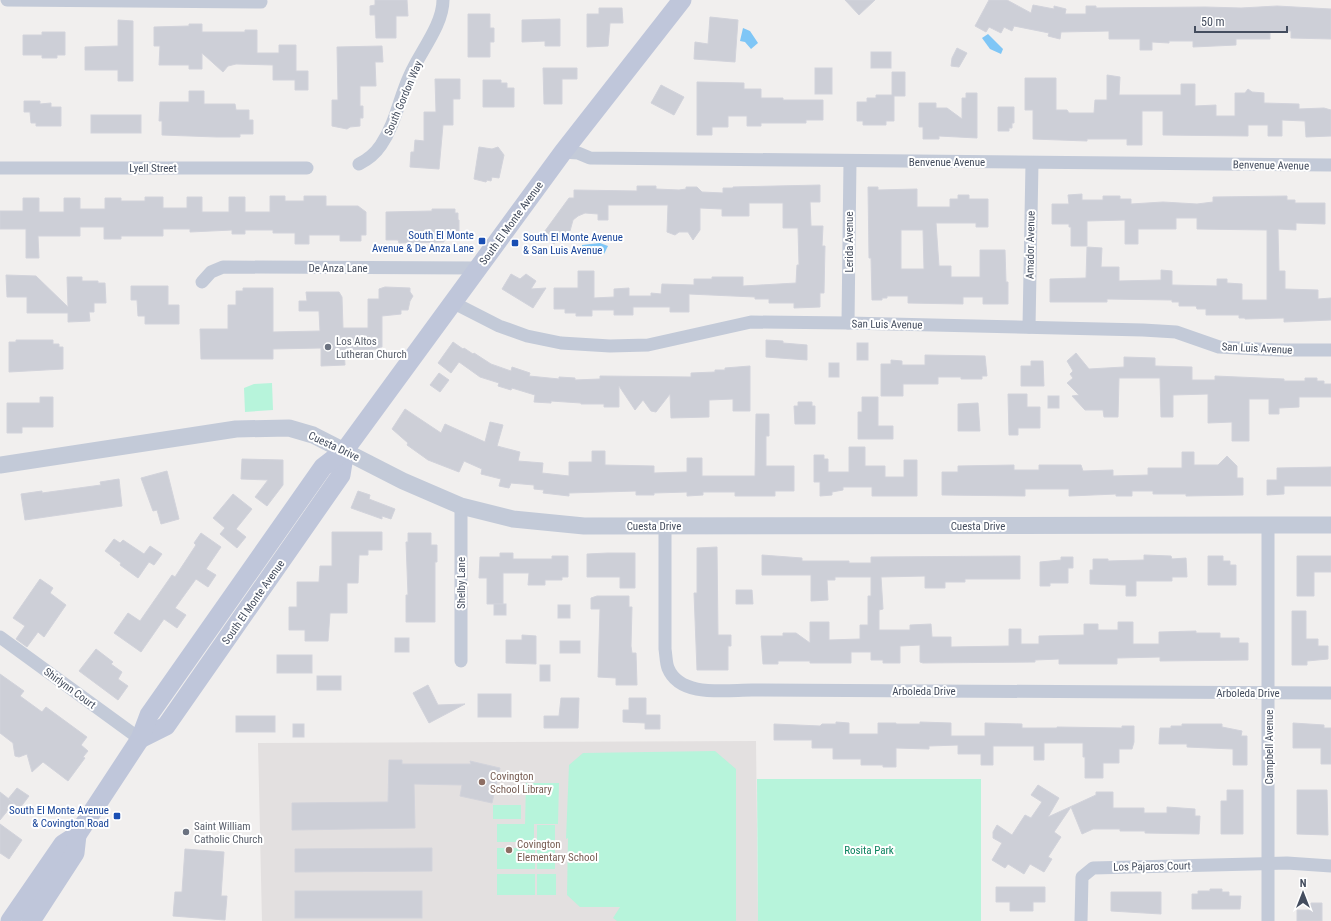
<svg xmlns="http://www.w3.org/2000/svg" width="1331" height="921" viewBox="0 0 1331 921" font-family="'Roboto Condensed',sans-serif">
<rect width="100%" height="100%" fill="#f1efee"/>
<path fill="#e3e0e0" d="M756,741L758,921H262L258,743Z"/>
<g fill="#b7f4db">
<path d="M272,383L273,410L245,412L244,388L254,384Z"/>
<path d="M715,751L736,769V921H617L613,918L620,907H580L567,895L568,838L566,839L569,765L583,753Z"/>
<path d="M757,779H981V921H758Z"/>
<path d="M526,783H559L558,824H525Z"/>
<rect x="493" y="805" width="28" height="14"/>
<rect x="497" y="824" width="37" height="18"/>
<rect x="537" y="825" width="18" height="17"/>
<rect x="497" y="848" width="38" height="21"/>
<rect x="537" y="848" width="18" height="21"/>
<rect x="497" y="874" width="38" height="21"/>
<rect x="537" y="874" width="19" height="21"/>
</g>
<g fill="#7fc6f6">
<path d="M743,28L750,31L758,43L751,49L745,42L740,41Z"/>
<path d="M988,34L1003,49L1001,54L990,49L982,38Z"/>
<path d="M600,243L608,246L604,254L582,251V245Z"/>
</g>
<g fill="#cdcfd7" stroke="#d2d3db" fill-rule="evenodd">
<path d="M375,0H407L408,16H396V38H376L375,15H370V6L375,5Z"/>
<path d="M845,0H875L859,15Z"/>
<path d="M989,0H1007L1031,13L1033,5L1054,9V6L1066,9L1065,14H1086V6H1096V8L1205,7L1241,8L1277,6L1331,9V39L1291,38V31H1270V39H1236V45L1193,47V41H1169V43L1152,42V50H1140V39H1109V31L1061,32L1060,39L1048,36L1049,33L1014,26L1012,31L1004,27L1001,33L989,27L986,32L975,26Z"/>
<path d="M599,8H622L623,23H610L608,46L587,47V14H599Z"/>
<path d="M468,14H490V28H494V42H490V57H468Z"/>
<path d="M710,17L738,20L735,62L694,59L695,42L708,44Z"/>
<path d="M560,19V46H545V41L522,42V20Z"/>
<path d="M118,20L133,21V81H118V70H85V47L118,46Z"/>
<path d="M189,24H202V32H245V30H257V53H279V45H296V71H308V90H295V80H273V65L236,64L228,66L223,72L202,53V69H189V65H159L160,46H154V27L189,26Z"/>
<path d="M42,32H65V55H57V58H42V55H23V35H42Z"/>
<path d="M382,46L383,62H375L376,86H360V106H363V118H360V126L350,127L347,129L332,126V100H338L337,47Z"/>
<path d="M957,48L967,53L959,67L951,66L952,58Z"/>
<rect x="871" y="52" width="20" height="16"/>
<path d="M543,68H577V79H562V104H544Z"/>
<rect x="815" y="68" width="17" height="26"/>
<path d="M892,72H905V96H894V121H886V125H863V121H857V102H867V98H876V95H892Z"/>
<path d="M1107,75L1120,77L1119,95H1181V84H1195V106L1216,105V116H1235V93H1245L1248,89L1252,92L1264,93V103L1299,104V109L1324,108L1331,110V136L1306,137L1305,121L1282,120V136H1268V125H1248V136L1163,135V111H1142V145H1127V139H1087V141L1033,139V110H1025V78H1056V110H1067L1069,113H1094L1095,100H1107Z"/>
<path d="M435,79H460V99H453V125H443L439,169L410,167L411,152H414L415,140L424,141V112H436Z"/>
<path d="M483,80H501V83H507V88H514V107H483Z"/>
<path d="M697,82L744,83V89H761V98H783V100H823V120H806V123H761V126H747V116H728V127H712V135H697Z"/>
<path d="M661,85L684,97L674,115L651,103Z"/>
<path d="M189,91H204V104H235L236,110H249V120H253V134H240V137H217L162,135V121H159L160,102H189Z"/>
<path d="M966,93H977V138L939,136V139H923V127H919V103H936V108H947L962,119V98H966Z"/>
<path d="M24,101H40V104L51,103V107H61V126H36V123H31L30,112H24Z"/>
<path d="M998,107H1014V123H1012V128H1009V131H998Z"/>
<rect x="91" y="115" width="50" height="18"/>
<path d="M479,147L492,149L498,147L504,155L499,178L492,177L491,181L487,180L486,182L474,179Z"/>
<path d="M820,185V202H810L811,226H823L822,246H825L824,293H820V307L794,308V303H769V299H755V297L689,294V312H670V307H633V315H614V310H592V316H576V313H565V309H554V288H578V271H594V298L614,297V289L629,288V296H651V293L661,294L662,284L694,285V279H712V277H743V286L796,283L797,265H799L798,228H783V203H749V216H722V209L700,208V230L693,240L688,232H679L675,235L667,232L668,205H608V220H598V214L585,213L578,216L573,220L570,231L561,242L556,240L554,244L542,235L569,198H574V190L637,191V186H656V189L679,190L686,189V187H697L702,192L723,193V188H733V187Z"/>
<path d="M868,187H878V190L917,189V207H950V199H958V195H969V199H988V227H976V223H936L939,266H951V277H980V250H1005L1006,282H1008V304H983V297H963V304L908,303V296H887V298H882V300H872L871,258H869ZM901,230H923L924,269H901Z"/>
<path d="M1082,194V200H1103V196H1120V199H1131V204L1163,202L1197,204L1213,202V197L1287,196V200H1295V203H1325V224L1296,223V230L1278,229L1279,271H1285V289L1318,290V299L1331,298V320L1284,322V318L1245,319V318H1239V315H1206V309H1197L1196,306H1179V302H1172V300L1107,299V302H1050V279L1086,278L1087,247L1102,248L1101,267H1119V281L1161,280V270L1172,271V285L1217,286V279H1227V283L1242,284V300H1267V230L1197,229V218H1176V229H1138V244H1125V220L1087,221V246H1071V227H1069V224H1052V204H1069L1068,195Z"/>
<path d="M270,196H285V201H304V196H326V206H358L366,212V235H361V241H340V235H309V244H295V233H273V230H245V234H232V230L190,232V229H163V236H121V239H104V227H80V236H38L39,258H26V229H0V211H23V198H39V212H64V198H80V209H105V198H121V201H145V197H163V208H187V197H202V212H229V197H245V212H270Z"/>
<path d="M432,209H455V213H458V220H459V234H450V237H444V242L399,243L398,240H386V212L432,211Z"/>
<path d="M511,274L520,279L526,274L536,281L531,289L546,288L533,308L502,289Z"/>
<path d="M6,275L36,276L68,307L67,277H82V281H98V283H105L106,303H94V312H89L90,321L68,322V313H27V297H7Z"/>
<path d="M131,286H168V305H179V324H145V316H138L137,300H131Z"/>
<path d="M385,287L410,288V292L413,296L410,301L408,310H401V314L382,316V347H380V349L344,350L345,365L321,366V348L273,349V359H201L200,329H228V305H236V291H243V288H273V332L320,331L319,311H299V301H307L306,292H339L342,297L343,328H368V299H379V289Z"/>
<path d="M16,340H53V344H59V347H63V369L9,372V342H16Z"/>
<path d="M766,340L783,341V343L807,345V360L766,357Z"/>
<path d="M453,342L463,349L464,348L473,354L474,353L491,364L511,371L512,367L530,373L529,376L559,379V377L575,378V380L600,379V376L691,377V373L715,372V370H725V368L750,366V411H733V399L709,400V417L671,418L670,394L656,412L651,411L643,400L635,410L619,386V407H604V404H581V403L551,401V403L534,402L535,395L512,388L511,390L498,386L499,383L480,377L459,362L451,373L438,363Z"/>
<rect x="857" y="343" width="11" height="17"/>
<path d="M1076,353L1089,369L1124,367V357L1155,358V366L1192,367V380H1215V376L1284,379V381H1305V378H1317V381H1324V384H1331V397H1299V407L1279,408V414H1269V399H1249V441H1232V422L1208,423V394L1173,395V417H1161L1160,378H1119L1118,417H1104L1103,410H1085L1072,396L1079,395L1067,383L1073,378L1070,374L1073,371L1067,361Z"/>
<path d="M925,355L985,356L987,376H982V379H961V377H938V384H903V396H881V364H891V360L902,361V365H925Z"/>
<path d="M1031,361H1043L1044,386H1021V366H1031Z"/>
<rect x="829" y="363" width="10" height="14"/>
<path d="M439,373L449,380L440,392L430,385Z"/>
<path d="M1008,394H1027V407H1040V428H1018V435H1009Z"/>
<rect x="1048" y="396" width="11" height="12"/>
<path d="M40,397H53V427H22V433H7V403H40Z"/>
<path d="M862,397H878V426H893V439H858V412H862Z"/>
<path d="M798,402H812V406H815V424H795L794,406H798Z"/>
<path d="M978,403L980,431H958V404Z"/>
<path d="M405,409L441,433L445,424L485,442L490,422L503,425L497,446L520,452L518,461L543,463L542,473L569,476V462H592V451H605V465L654,466V473L687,472V458H702V476H755L756,414H769V436H766V466H794V491H775V496H735V492H703V495L687,496V492L654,493V495H636V491L569,493V496L543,493L544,490L534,489V485L511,483L509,488L499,486L501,479L481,474L482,469L464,461L459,472L428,460L407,445L408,443L392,429Z"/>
<path d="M849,447H865V466H885V477H904V460H917V496H872V487H843V490L832,492V495L820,496V482H814V455H824V459H828V472H849Z"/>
<path d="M1182,452H1194V465H1218L1227,456L1237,466V478H1243V495L1186,496V494H1153V491H1132V496H1116V494L1069,496V489H1025V496L942,495V472H958V466L1014,465V470H1039V465H1081L1083,471L1113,470V476L1148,475V468H1182Z"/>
<path d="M242,459L283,460V485L267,506L255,497L268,480L241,479Z"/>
<path d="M1331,467V486H1284V494L1267,495V480H1277V468Z"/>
<path d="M167,471L179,519L161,524L157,510L153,511L141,478Z"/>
<path d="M119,479L122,506L25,520L21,494L42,491V493L101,485L100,482Z"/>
<path d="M358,491L370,495L369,499L395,509L391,519L382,516V519L351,508Z"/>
<path d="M233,494L252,509L236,529L246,537L237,548L220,534L225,528L213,518Z"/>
<path d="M332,532H382V550H368V555H359L358,583H347V613H330L328,641H305V630H289V607H297V582H319L320,566H332Z"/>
<path d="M201,533L221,547L206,569L216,575L208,587L196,579L175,608L186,615L177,628L164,619L141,652L114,633L128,613L140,621L172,575L175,577L196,545L194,543Z"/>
<path d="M408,533H431V545H437V562H435V622H406V595H408L406,542H408Z"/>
<path d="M114,539L120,543L123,540L144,554L150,546L162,554L154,565L149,562L138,578L120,565L121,563L105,551Z"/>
<path d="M717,547L718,635H731V646H728V670H697L694,593H697V548Z"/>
<path d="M500,553H513V559H552V556H568V577H562V580H545V585H528L529,573H503V604H487V578H479L480,557H500Z"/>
<path d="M608,553H635V588H620V577H587V554Z"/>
<path d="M762,555L802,558V561H849V563H871V557L1020,556V579H965V582H945V588H925V576L881,577L883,609L879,610V630H910V625L931,624L932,637H951V647L1009,646V629H1021V644H1039V636L1084,635V624H1098V630H1118V622H1133V644H1159V632L1196,631V633H1220V638H1239V643H1248V660L1160,661V657L1117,658V664H1059V659L1035,660V662L923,663L920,662V645L900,646V663H883V660H871V652H851V663H810V661H778V664H763L761,636H783V633H796L810,643V622H829V640L860,639V625H868V596H871V577H835V580H827L828,600L811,601V575H762Z"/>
<path d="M1144,555L1171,556L1172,559L1186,558L1187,577H1172V581H1136V596H1126V585L1090,584V570H1093V559H1108V561L1144,560Z"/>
<path d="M1208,556H1223V561H1230V565H1236V585H1208Z"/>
<path d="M1297,556H1331V572H1314V596H1297Z"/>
<path d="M1061,557H1073V568H1068V583H1050V586H1040V562L1061,560Z"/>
<path d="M40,579L53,588L50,593L66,605L44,637L38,632L27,647L16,639L25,626L13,618Z"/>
<path d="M736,590H752L753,604H736Z"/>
<path d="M597,596H629V607H632L631,646L632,653H636L637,685H616V678L598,677L600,609H591V598Z"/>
<rect x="494" y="604" width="12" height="11"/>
<rect x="558" y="605" width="12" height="13"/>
<path d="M1292,611H1306V639H1318V646H1328V659L1307,661V665H1292Z"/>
<path d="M522,635L536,636V664L506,663V640H522Z"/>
<rect x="395" y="638" width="14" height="14"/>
<rect x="560" y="641" width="20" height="12"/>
<path d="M96,649L113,662L111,664L122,672L118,679L128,686L118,700L79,671Z"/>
<rect x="277" y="655" width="35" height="18"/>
<rect x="540" y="665" width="10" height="16"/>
<path d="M0,674L24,691L20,696L42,712L46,707L87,737L81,745L88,751L83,757L85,758L68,781L43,762L32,772L27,754L19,757L15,756L13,743L0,733Z"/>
<rect x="317" y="676" width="24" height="14"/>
<path d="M428,685L438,705L465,704L429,723L413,693Z"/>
<rect x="478" y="694" width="33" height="23"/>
<path d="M561,698H579L578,728H544V716H559Z"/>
<path d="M629,698H646V715H660V729H645V723L623,722V710H629Z"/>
<rect x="236" y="716" width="39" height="16"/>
<path d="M836,722L849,723V734H878V723H896V724H920V722L951,723V736H985V723L1022,724V728H1057V727L1122,728V726H1134V742L1132,749H1119V763H1103V778H1085V757H1083V743H1044V760H1034V746H993V765H981V754H958V745L929,746V749L896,748V767H883V765H861V759H833V748H812V740H774V724L820,726L822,724H836Z"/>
<path d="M1293,723L1324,725V728H1331V764H1321V748H1293Z"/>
<rect x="293" y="724" width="11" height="13"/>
<path d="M1182,724H1222V727L1242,731L1241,736H1247V765H1233V749L1187,747V744H1159L1160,728H1171V726H1182Z"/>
<path d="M389,760H402V764H471L470,761L500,768L492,803L460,796L462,785L414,784L415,828L292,830V803L388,802Z"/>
<path d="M1038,785L1059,798L1048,817L1096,795V792H1113V808H1144V813H1167V807L1195,809V816H1200L1199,834L1145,833V831H1120V829H1093L1082,834L1071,807L1054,832L1061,837L1048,857L1052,859L1044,872L1030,864L1024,874L1008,864L1005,868L992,860L1002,843L993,838V832L997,825L1012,835L1025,815L1031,818L1042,802L1031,795Z"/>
<path d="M17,788L29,796L20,808L8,799Z"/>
<path d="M1227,790H1243V834H1221V801H1227Z"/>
<path d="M1297,790H1327L1328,835L1297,834Z"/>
<path d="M0,792L14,803L0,820Z"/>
<path d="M0,824L22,840L9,859L0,853Z"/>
<path d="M432,848V871L295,872V849Z"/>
<path d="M185,849L224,852L221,896H227L225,920L173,916L175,892H182Z"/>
<path d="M996,887H1045V902H1033V911H1010V902H996Z"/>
<path d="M1210,889H1222V892H1229V896H1241L1240,909H1192V894H1198V891H1210Z"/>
<rect x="295" y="891" width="127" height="27"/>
<path d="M1111,892H1161V914L1111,911Z"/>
<path d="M1311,903H1322V921H1297V910H1311Z"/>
</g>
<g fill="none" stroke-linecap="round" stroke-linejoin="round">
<g stroke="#c3cad8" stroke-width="13">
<path d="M7,0L261,2"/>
<path d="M563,152L578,153L590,158L1331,165"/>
<path d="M359,164C369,159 375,154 381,145C396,123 399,98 410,75C420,52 443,25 443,0"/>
<path d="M0,168H307"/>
<path d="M202,282L211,272L223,267L479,268"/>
<path d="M452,302L499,326L527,336L561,343L610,346L648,345L751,322L848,323L1143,330L1176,332L1219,347L1279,350H1331"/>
<path d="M848,323L850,161"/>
<path d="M1029,327L1032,163"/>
<path d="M461,506V661"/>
<path d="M1268,525V921"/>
<path d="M665,526V649C666,655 666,663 668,668C680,698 726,690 752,690L1331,693"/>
<path d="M0,637L140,739"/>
<path d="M1081,921L1082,877L1093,868L1287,863L1331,866"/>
</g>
<path stroke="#c3cad8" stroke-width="17" d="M0,465L236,429L289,428L313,435L403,481L461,506L513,519L584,526L1331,525"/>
<g stroke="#bfc6da" stroke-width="19">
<path d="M140,739L166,726L341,475L345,450"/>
<path d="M10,921L63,844L77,835L140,739L149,715L323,467L345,450L563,152L682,0"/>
<path d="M31,921L75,853L77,835"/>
</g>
</g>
<g fill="#1a4fb4" stroke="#fff" stroke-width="1.5">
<rect x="478" y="237" width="8" height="8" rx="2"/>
<rect x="511" y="239" width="8" height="8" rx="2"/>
<rect x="113" y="812" width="8" height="8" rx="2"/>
</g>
<g fill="#6b7280" stroke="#fff" stroke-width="1.5">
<circle cx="328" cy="347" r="4"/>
<circle cx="186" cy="832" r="4"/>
</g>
<g fill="#8d6e63" stroke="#fff" stroke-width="1.5">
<circle cx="482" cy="782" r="4"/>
<circle cx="509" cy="850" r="4"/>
</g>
<g text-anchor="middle" stroke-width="4" stroke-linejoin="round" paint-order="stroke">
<g font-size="11" fill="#444d5e" stroke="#fff">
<text transform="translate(403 98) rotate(-67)" y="4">South Gordon Way</text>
<text x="947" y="166">Benvenue Avenue</text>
<text transform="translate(1271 165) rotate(1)" y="4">Benvenue Avenue</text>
<text x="153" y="172">Lyell Street</text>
<text transform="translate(511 223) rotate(-54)" y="4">South El Monte Avenue</text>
<text transform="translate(849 242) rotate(-90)" y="4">Lerida Avenue</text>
<text transform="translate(1030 245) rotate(-89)" y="4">Amador Avenue</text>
<text x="338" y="272">De Anza Lane</text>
<text transform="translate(887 324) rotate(1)" y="4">San Luis Avenue</text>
<text transform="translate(1257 348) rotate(3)" y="4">San Luis Avenue</text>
<text transform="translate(334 446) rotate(25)" y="4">Cuesta Drive</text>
<text x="654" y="530">Cuesta Drive</text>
<text x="978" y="530">Cuesta Drive</text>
<text transform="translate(461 583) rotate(-90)" y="4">Shelby Lane</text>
<text transform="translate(253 602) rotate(-55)" y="4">South El Monte Avenue</text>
<text transform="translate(70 688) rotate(36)" y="4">Shirlynn Court</text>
<text x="924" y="695">Arboleda Drive</text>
<text x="1248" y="697">Arboleda Drive</text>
<text transform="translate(1269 747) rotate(-90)" y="4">Campbell Avenue</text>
<text transform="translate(1152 866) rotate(-1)" y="4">Los Pajaros Court</text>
</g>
<g font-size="11" fill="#164399" stroke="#fff" text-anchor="end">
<text x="474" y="239">South El Monte<tspan x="474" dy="13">Avenue &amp; De Anza Lane</tspan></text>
<text x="523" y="241" text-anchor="start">South El Monte Avenue<tspan x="523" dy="13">&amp; San Luis Avenue</tspan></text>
<text x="109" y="814">South El Monte Avenue<tspan x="109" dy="13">&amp; Covington Road</tspan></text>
</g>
<g font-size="11" fill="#5b616d" stroke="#fff" text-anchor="start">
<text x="336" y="345">Los Altos<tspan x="336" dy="13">Lutheran Church</tspan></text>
<text x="194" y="830">Saint William<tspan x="194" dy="13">Catholic Church</tspan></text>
</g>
<g font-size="11" fill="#785e54" stroke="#fff" text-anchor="start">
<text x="490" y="780">Covington<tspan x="490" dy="13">School Library</tspan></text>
<text x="517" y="848">Covington<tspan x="517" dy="13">Elementary School</tspan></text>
</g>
<g font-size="11" fill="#0c835f" stroke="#fff">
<text x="869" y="854">Rosita Park</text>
</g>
</g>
<g transform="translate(1303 893)" stroke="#ffffff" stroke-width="3" paint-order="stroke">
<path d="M0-3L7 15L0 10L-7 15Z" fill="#444d5e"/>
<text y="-6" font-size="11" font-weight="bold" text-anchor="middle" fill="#444d5e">N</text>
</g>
<path d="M1195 26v6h92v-6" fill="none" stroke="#444d5e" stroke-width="2"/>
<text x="1201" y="26" font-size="12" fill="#444d5e" stroke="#ffffff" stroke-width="3" paint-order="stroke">50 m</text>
</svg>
